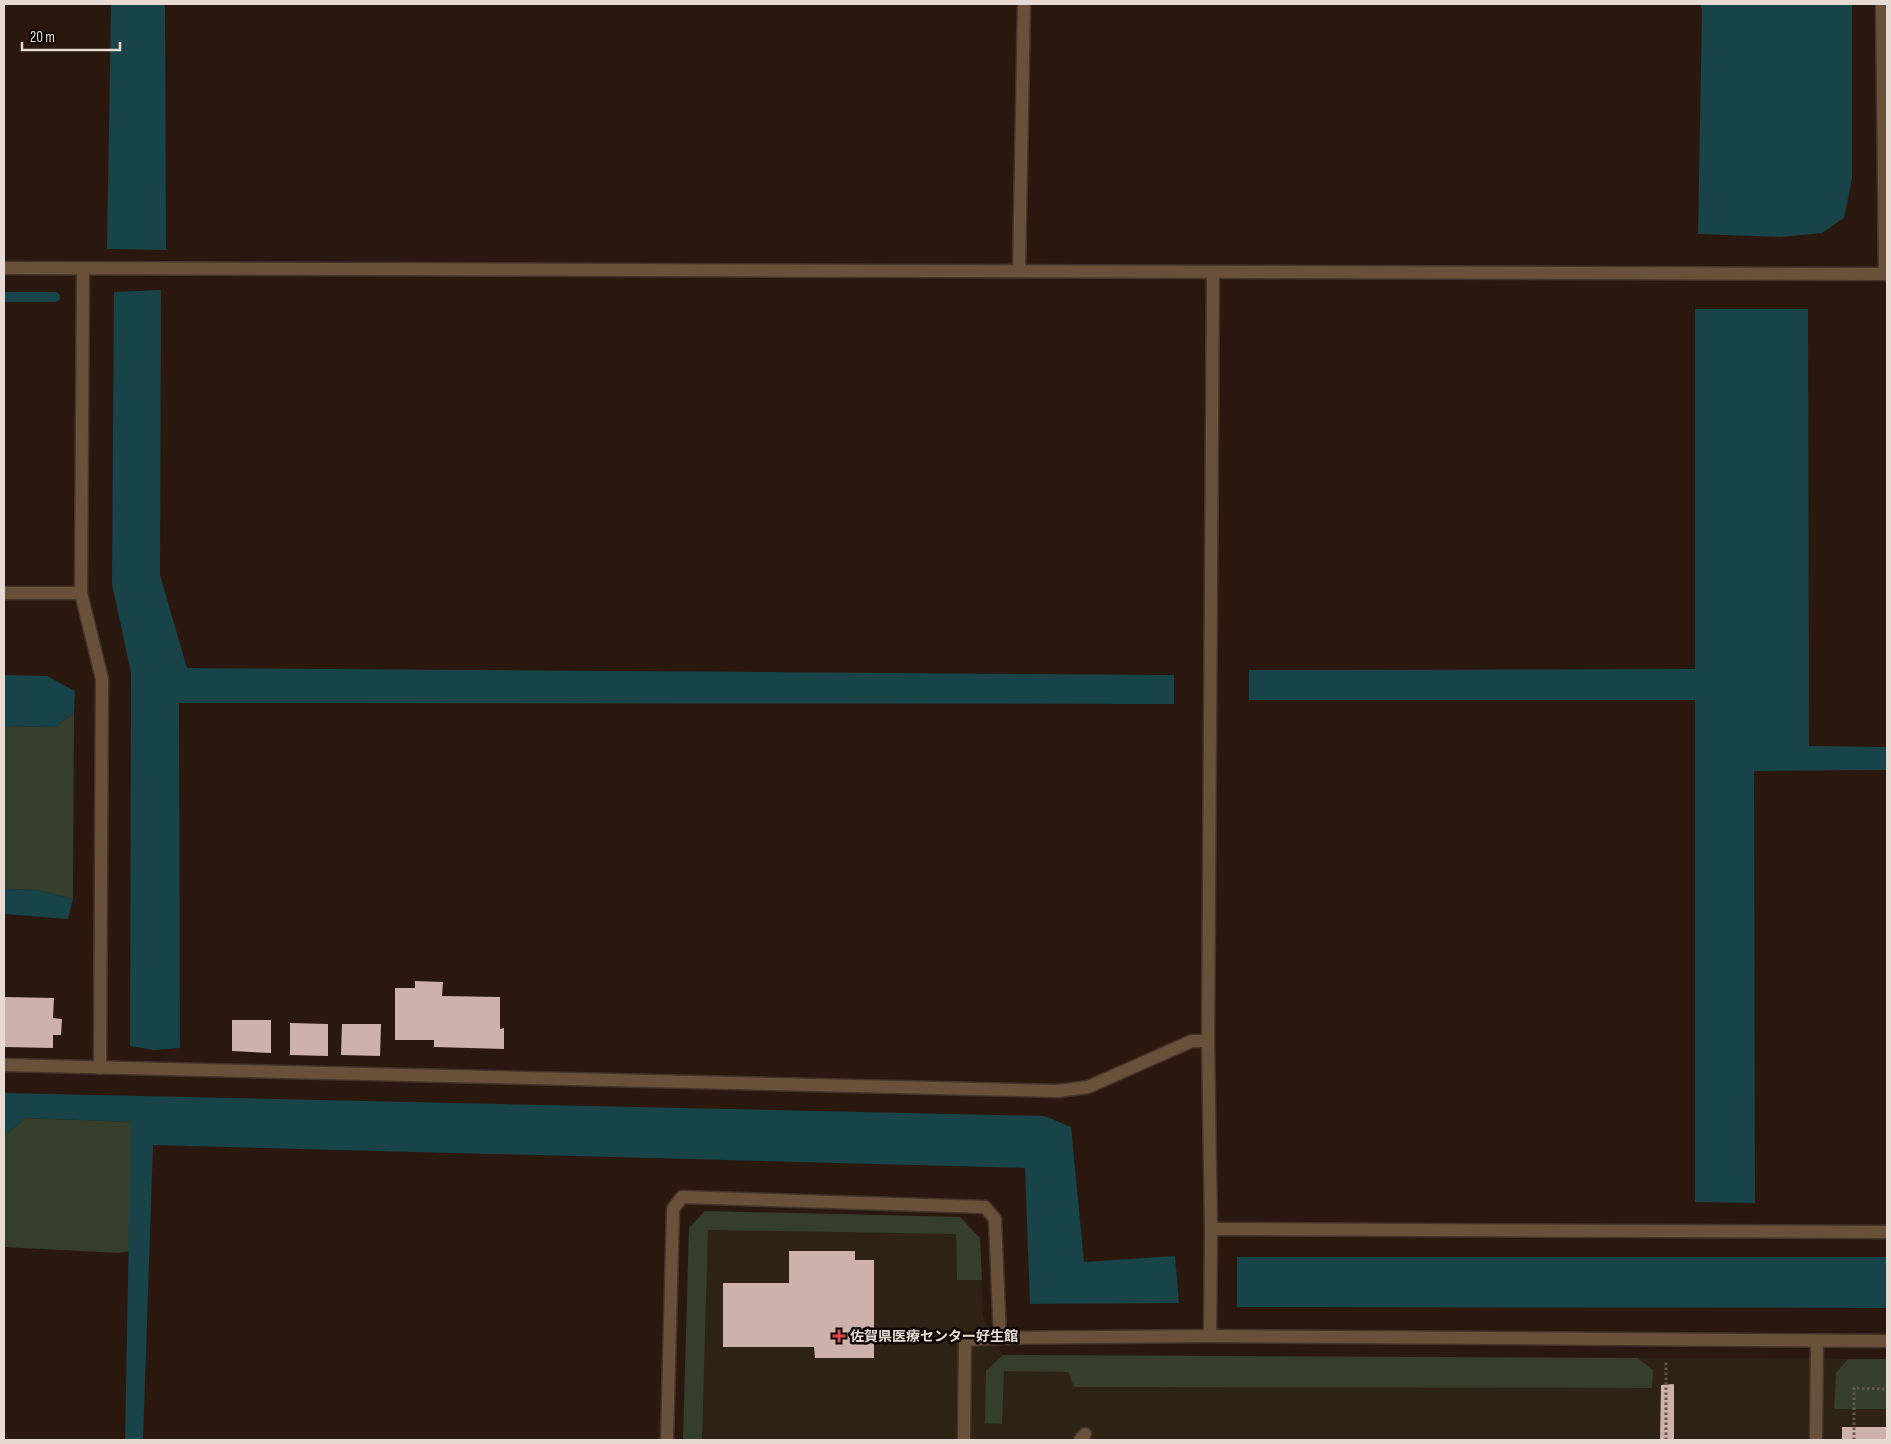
<svg xmlns="http://www.w3.org/2000/svg" width="1891" height="1444" viewBox="0 0 1891 1444" font-family="'Sofia Sans Condensed','Noto Sans JP',sans-serif">
<rect width="100%" height="100%" fill="#2a180e"/>
<path fill="#2d2213" d="M705,1211L960,1217L980,1238L983,1317L1003,1355L1887,1359V1440H683L689,1228Z"/>
<g fill="#353e2b">
<path d="M74,713L73,899L36,890L4,889V726L55,727Z"/>
<path d="M25,1118L132,1122L130,1251L119,1253L4,1247V1136Z"/>
<path d="M705,1211L960,1217L980,1238L982,1280H957L956,1234L708,1230L702,1440H683L689,1228Z"/>
<path d="M1003,1355L1637,1358L1653,1370L1652,1388L1074,1387L1068,1372L1004,1371L1002,1424L985,1423L986,1371Z"/>
<path d="M1848,1359H1887V1409H1834L1836,1373Z"/>
</g>
<g fill="#184348">
<path d="M111,4H165L166,250L107,249Z"/>
<path d="M1700,4H1852V178L1844,218L1822,233L1781,237L1698,234L1702,10Z"/>
<path d="M161,290L160,575L187,668L1174,675V704L179,703L180,1048L154,1050L130,1046L131,673L112,584L114,292Z"/>
<path d="M1695,309H1808L1809,746L1887,747V770L1754,771L1755,1203L1695,1202V700H1249V670L1695,669Z"/>
<path d="M4,675L47,676L75,691L74,713L55,727L4,726Z"/>
<path d="M4,889L36,890L73,899L68,919L4,914Z"/>
<path d="M4,1093L1045,1116L1071,1127L1084,1262L1175,1256L1179,1303L1030,1304L1025,1168L153,1145L143,1440H125L131,1122L25,1118L4,1136Z"/>
<path d="M1237,1257H1887V1308L1237,1307Z"/>
</g>
<g fill="none" stroke-linecap="round" stroke-linejoin="round">
<path stroke="#184348" stroke-width="10" d="M4,297H55"/>
</g>
<g fill="#cdb1aa">
<path d="M415,981L443,982L442,996L500,997V1029L504,1028V1049L434,1047V1040H395V988H415Z"/>
<path d="M4,997L54,998L53,1018L62,1019L61,1035H53V1048L4,1047Z"/>
<path d="M232,1020H271V1053L232,1051Z"/>
<path d="M290,1023L328,1024V1056L290,1055Z"/>
<path d="M342,1024H381L380,1056L341,1055Z"/>
<path d="M789,1251H855V1260H874V1358H815L814,1347H723V1283H789Z"/>
<path d="M1674,1384V1440H1660L1661,1385Z"/>
<rect x="1842" y="1427" width="45" height="13"/>
</g>
<g fill="none" stroke-linecap="round" stroke-linejoin="round">
<g stroke="#44332a" stroke-width="15">
<g id="minor">
<path d="M1882,4L1885,274"/>
<path d="M4,268L1887,274"/>
<path d="M83,269L81,593L102,679L100,1068"/>
<path d="M1019,271L1024,4"/>
<path d="M4,593H81"/>
<path d="M4,1065L1058,1091L1088,1087L1192,1041H1208"/>
<path d="M1211,1229L1887,1232"/>
<path d="M1210,1336L1211,1229L1208,1041L1213,272"/>
<path d="M667,1440L673,1209L682,1197L985,1207L995,1219L1000,1338L1210,1336L1887,1341"/>
<path d="M964,1440L965,1340L1000,1338"/>
<path d="M1080,1440L1085,1434"/>
<path d="M1816,1440L1817,1341"/>
</g>
</g>
<g stroke="#66564d" stroke-width="3" stroke-dasharray="2.5 2.5" stroke-linecap="butt">
<path d="M1666,1440V1361"/>
<path d="M1854,1440V1388L1887,1389"/>
</g>
<use href="#minor" stroke="#695039" stroke-width="12"/>
</g>
<path fill="#e0444e" stroke="#0d0603" stroke-width="2" d="M836.5 1328.5h5v5h5v5h-5v5h-5v-5h-5v-5h5z"/>
<g text-anchor="middle" stroke-width="5" stroke-linejoin="round" paint-order="stroke">
<g font-size="14" font-weight="bold" fill="#e7dad3" stroke="#0d0603" text-anchor="start">
<text x="850" y="1341">佐賀県医療センター好生館</text>
</g>
</g>
<rect width="1891" height="1444" fill="none" stroke="#e7dad3" stroke-width="10"/>
<path d="M22 42v8h98v-8" fill="none" stroke="#e7dad3" stroke-width="2.5"/>
<text x="30" y="42" font-size="15" fill="#e7dad3" stroke="#0d0603" stroke-width="4" paint-order="stroke">20 m</text>
</svg>
